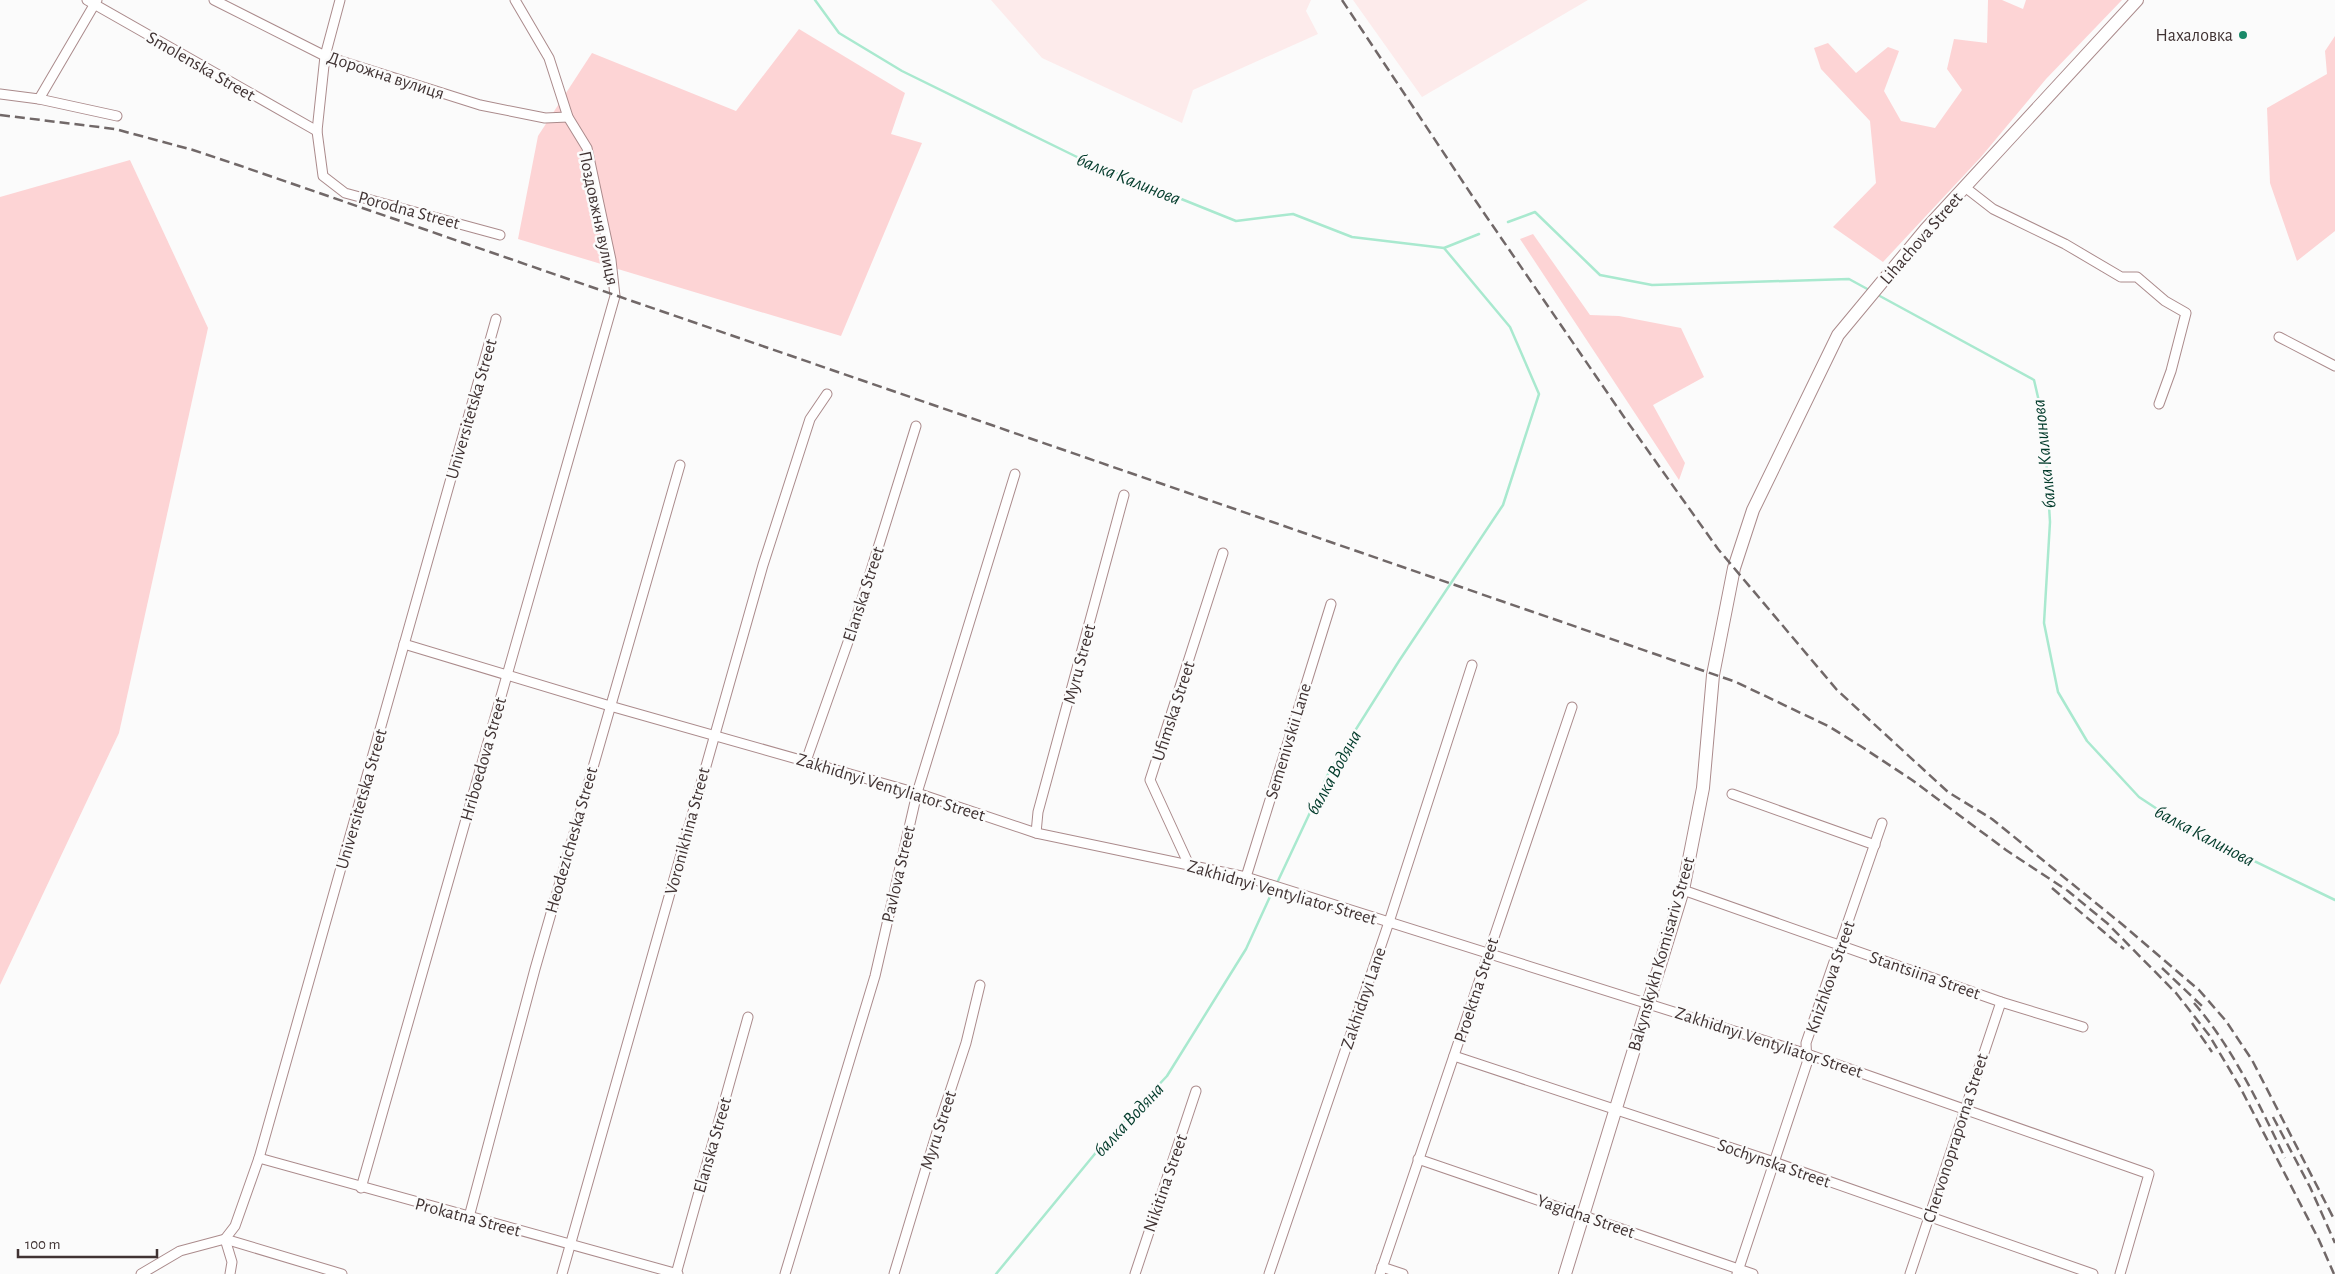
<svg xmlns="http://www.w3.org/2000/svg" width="2335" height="1274" viewBox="0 0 2335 1274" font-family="'Alegreya Sans',sans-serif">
<rect width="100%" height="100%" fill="#fbfbfb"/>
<g fill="#fdebeb">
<path d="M991,0H1311L1306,11L1318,34L1193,90L1182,123L1042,58Z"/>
<path d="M1353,0H1588L1422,97Z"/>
</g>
<g fill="#fdd4d5">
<path d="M1988,0H2002L2023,9L2026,0H2122L2046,79L1981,157L1883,262L1833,227L1876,183L1870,121L1821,69L1814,48L1828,43L1856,73L1888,47L1899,51L1884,91L1901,121L1935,128L1962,90L1947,69L1954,39L1987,43Z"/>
<path d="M799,29L905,93L891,134L922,143L841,336L518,239L538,136L592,53L736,111Z"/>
<path d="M2335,36V231L2297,261L2270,183L2267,108L2327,74L2325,51Z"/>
<path d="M130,160L208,328L119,733L0,985V197Z"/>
<path d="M1533,234L1590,315L1619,316L1681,328L1704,377L1653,405L1685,463L1679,480L1520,239Z"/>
</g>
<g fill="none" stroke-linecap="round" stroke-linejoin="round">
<g stroke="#a9e9cf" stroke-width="2.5">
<path d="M815,0L839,33L902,71L1077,157L1236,221L1293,214L1352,237L1444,248L1479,234"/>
<path d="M1508,222L1535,212L1600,275L1652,285L1849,279L1871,291"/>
<path d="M1878,295L2034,380L2044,423L2050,522L2044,623L2058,692L2087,741L2139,797L2186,828L2335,900"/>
<path d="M1277,883L1329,772L1399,661L1503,505L1539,394L1510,327L1444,248"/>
<path d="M996,1274L1103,1144L1167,1076L1246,949L1274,888"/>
</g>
<g stroke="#ab8b8c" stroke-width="11">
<g id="street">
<path d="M87,0L317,131"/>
<path d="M214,0L325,56L480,105L545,118L568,117"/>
<path d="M340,0L325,56L317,131L323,176L345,193L500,235"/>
<path d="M0,94L39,99L117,116"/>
<path d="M39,99L97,0"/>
<path d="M1966,188L1993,209L2065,244L2121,277H2137L2165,301L2186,313L2171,371L2159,404"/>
<path d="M2279,337L2335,366"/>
<path d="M404,644L610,706L917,793L1036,833L1246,877L1807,1054L2149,1174L2120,1274"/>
<path d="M806,761L854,625L916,426"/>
<path d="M1732,794L1875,845"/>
<path d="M1036,833L1038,812L1124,495"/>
<path d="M1189,865L1150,780L1223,553"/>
<path d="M1246,877L1331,604"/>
<path d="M1683,890L2001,1002L2083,1027"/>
<path d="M1454,1056L1774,1162L2093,1274"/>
<path d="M259,1158L678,1274"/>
<path d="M1418,1159L1753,1274"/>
<path d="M361,1188L615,296L611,260L587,148L568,117L549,58L515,0"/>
<path d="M469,1217L535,969L680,465"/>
<path d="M1382,1267L1403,1274"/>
<path d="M141,1274L180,1251L225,1239L342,1274"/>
<path d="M230,1274L232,1262L225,1239L235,1226L259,1158L496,319"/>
<path d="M562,1274L763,565L810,419L827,394"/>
<path d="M676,1274L748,1017"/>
<path d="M785,1274L875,976L917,793L1015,474"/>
<path d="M894,1274L939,1125L966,1043L980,985"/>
<path d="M1135,1274L1196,1091"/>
<path d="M1269,1274L1389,922L1472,665"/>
<path d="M1380,1274L1572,707"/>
<path d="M1737,1274L1807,1063L1806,1043L1882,823"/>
<path d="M1910,1274L2001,1002"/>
</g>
</g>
<g stroke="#ab8b8c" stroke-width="14">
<path id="secondary" d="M1565,1274L1683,890L1703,788L1713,675L1734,568L1753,510L1838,335L1926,229L2137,0"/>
</g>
<use href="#street" stroke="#fff" stroke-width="9"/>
<use href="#secondary" stroke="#fff" stroke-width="12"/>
<g stroke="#716868" stroke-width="2.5" stroke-dasharray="10 5" stroke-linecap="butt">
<path d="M1342,0L1473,197L1624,417L1718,549L1837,690L1948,792L1992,819L2123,925L2199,990L2226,1021L2252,1060L2335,1221"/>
<path d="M0,115L115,129L193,150L238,165L1736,682L1830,727L1862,747L1912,780L2006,850L2068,891L2107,923L2176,993L2209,1035L2240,1087L2319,1240L2334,1274"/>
<path d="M2052,888L2124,949"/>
<path d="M2162,968L2202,1006"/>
<path d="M2194,1003C2233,1048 2259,1104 2285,1158"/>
<path d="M2192,1023L2212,1052"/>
<path d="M2273,1117L2310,1187L2335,1243"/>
</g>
</g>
<circle fill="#1a8a69" stroke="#fbfbfb" stroke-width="2" cx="2243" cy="35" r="5"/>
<g text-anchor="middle" stroke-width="5" stroke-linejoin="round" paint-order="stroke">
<g font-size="18" fill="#403333" stroke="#fbfbfb" text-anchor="end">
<text x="2233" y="41">Нахаловка</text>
</g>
<g font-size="18" fill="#403333" stroke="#fbfbfb">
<text transform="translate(201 66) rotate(30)" y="6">Smolenska Street</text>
<text transform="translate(386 75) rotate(18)" y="6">Дорожна вулиця</text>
<text transform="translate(409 210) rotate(15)" y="6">Porodna Street</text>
<text transform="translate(599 218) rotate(78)" y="6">Поздовжня вулиця</text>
<text transform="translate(1921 238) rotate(-49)" y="6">Lihachova Street</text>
<text transform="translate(471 409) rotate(-74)" y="6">Universitetska Street</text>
<text transform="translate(863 594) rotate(-72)" y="6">Elanska Street</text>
<text transform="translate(1079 664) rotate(-75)" y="6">Myru Street</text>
<text transform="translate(1173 711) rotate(-72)" y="6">Ufimska Street</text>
<text transform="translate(1288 741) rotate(-73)" y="6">Semenivskii Lane</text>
<text transform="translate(483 759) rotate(-74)" y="6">Hriboedova Street</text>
<text transform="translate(891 787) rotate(17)" y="6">Zakhidnyi Ventyliator Street</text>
<text transform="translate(361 799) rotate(-74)" y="6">Universitetska Street</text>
<text transform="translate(687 831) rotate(-75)" y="6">Voronikhina Street</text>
<text transform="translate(571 840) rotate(-74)" y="6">Heodezicheska Street</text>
<text transform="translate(898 874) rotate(-77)" y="6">Pavlova Street</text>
<text transform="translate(1282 892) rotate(16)" y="6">Zakhidnyi Ventyliator Street</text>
<text transform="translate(1661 954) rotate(-74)" y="6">Bakynskykh Komisariv Street</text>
<text transform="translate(1925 975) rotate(19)" y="6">Stantsiina Street</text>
<text transform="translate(1830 977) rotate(-71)" y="6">Knizhkova Street</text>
<text transform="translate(1476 990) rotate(-72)" y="6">Proektna Street</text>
<text transform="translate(1363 998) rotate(-71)" y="6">Zakhidnyi Lane</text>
<text transform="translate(1769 1042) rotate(18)" y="6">Zakhidnyi Ventyliator Street</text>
<text transform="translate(938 1130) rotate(-72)" y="6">Myru Street</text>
<text transform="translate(1955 1138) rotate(-72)" y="6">Chervonopraporna Street</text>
<text transform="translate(712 1145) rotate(-74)" y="6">Elanska Street</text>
<text transform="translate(1774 1163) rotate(19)" y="6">Sochynska Street</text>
<text transform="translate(1165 1183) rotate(-71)" y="6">Nikitina Street</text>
<text transform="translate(1586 1216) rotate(19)" y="6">Yagidna Street</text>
<text transform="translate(468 1217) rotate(15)" y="6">Prokatna Street</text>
</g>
<g font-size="19" font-style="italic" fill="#023b2b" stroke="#fbfbfb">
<text transform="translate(1129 178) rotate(22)" y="7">балка Калинова</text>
<text transform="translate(2043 454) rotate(-96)" y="7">балка Калинова</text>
<text transform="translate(1333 772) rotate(-61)" y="7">балка Водяна</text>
<text transform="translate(2205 835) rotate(28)" y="7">балка Калинова</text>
<text transform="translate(1128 1119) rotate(-47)" y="7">балка Водяна</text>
</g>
</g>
<path d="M18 1249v8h139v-8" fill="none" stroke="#403333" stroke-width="2.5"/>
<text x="25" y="1249" font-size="15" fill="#403333" stroke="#fbfbfb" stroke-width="4" paint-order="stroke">100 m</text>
</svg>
